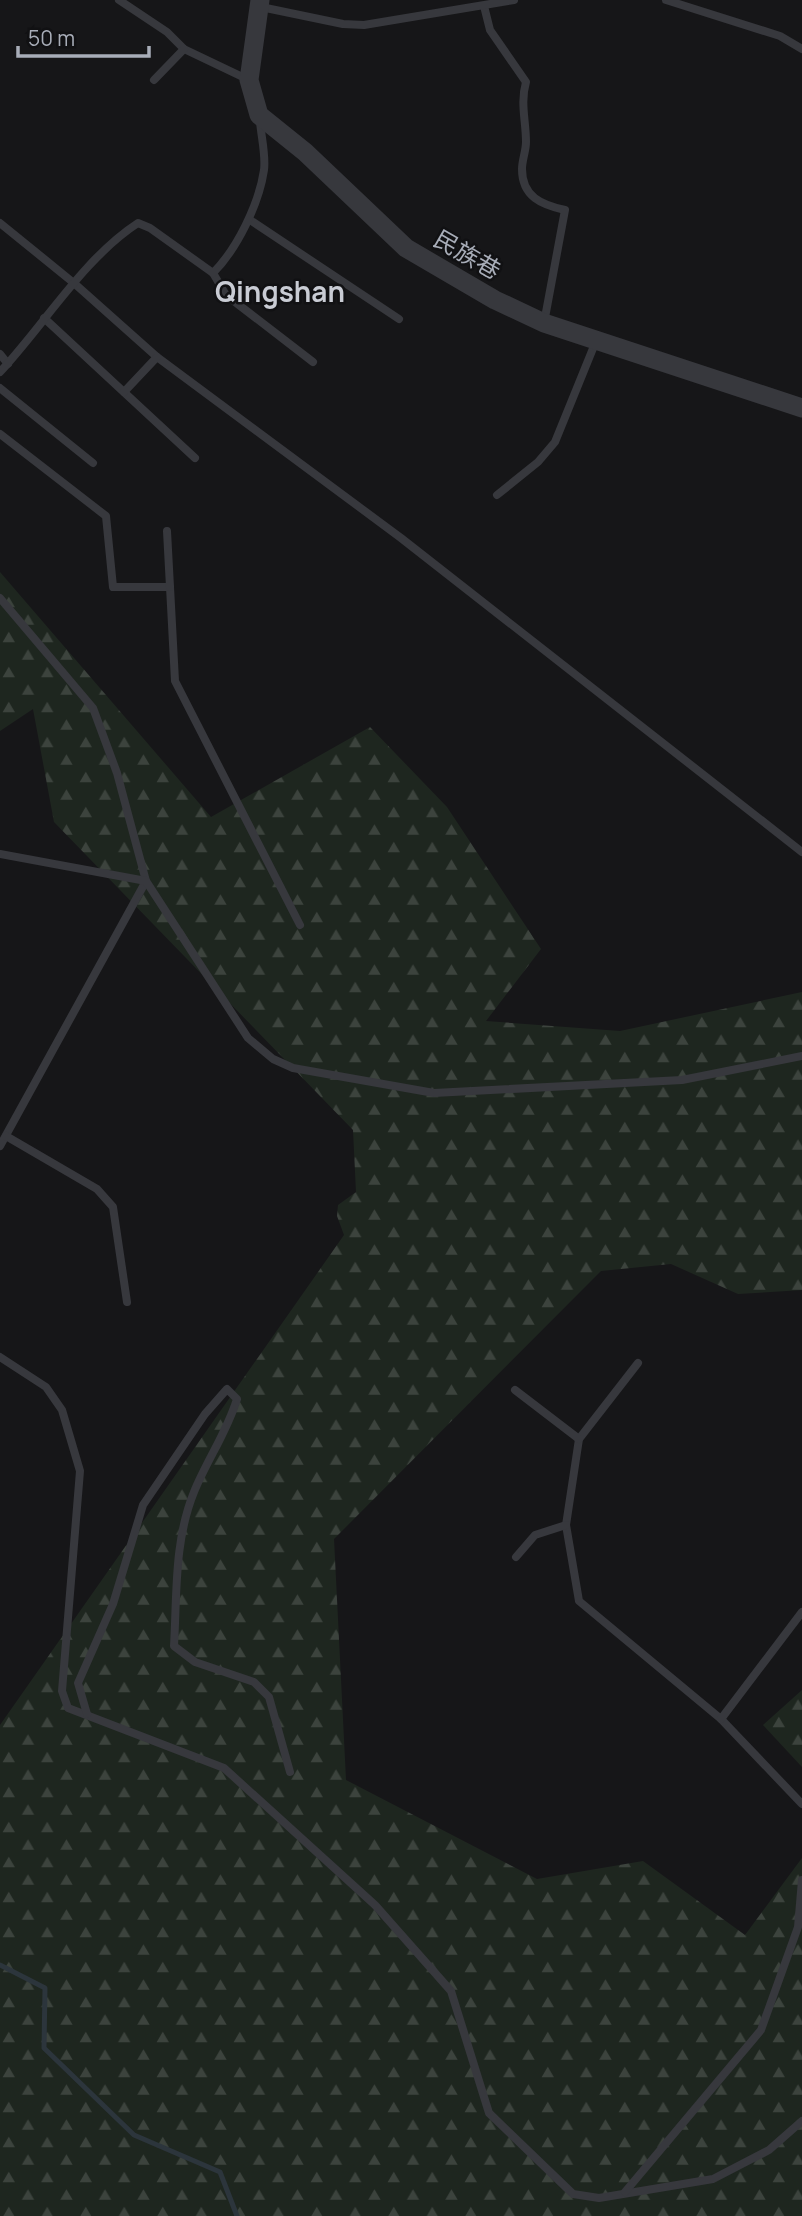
<svg xmlns="http://www.w3.org/2000/svg" width="802" height="2216" viewBox="0 0 802 2216" font-family="Manrope,'Noto Sans TC',sans-serif">
<defs>
<pattern id="forest-firs" width="22" height="20" patternUnits="userSpaceOnUse" patternTransform="scale(1.75)"><rect width="22" height="20" fill="#1e261f"/><path d="M5 1l3.5 6h-7zM16 11l3.5 6h-7z" fill="#3c433d"/></pattern>
</defs>
<rect width="100%" height="100%" fill="#161618"/>
<g fill="url(#forest-firs)">
<path d="M0,572L211,817L370,727L447,807L541,949L486,1021L620,1031L802,992V1290L738,1294L671,1264L601,1271L334,1539L346,1780L537,1879L643,1861L745,1935L802,1858V2216H0V1725L344,1235L337,1216L338,1205L356,1192L353,1130L54,822L33,709L0,731Z"/>
<path d="M802,1690V1767L763,1725Z"/>
</g>
<g fill="none" stroke-linecap="round" stroke-linejoin="round">
<path stroke="#2c353c" stroke-width="5" d="M0,1965L45,1988L44,2048L134,2135L220,2172L237,2216"/>
<g stroke="#37383d" stroke-width="8">
<path d="M119,0L167,32L184,49L249,80"/>
<path d="M666,0L780,36L802,49"/>
<path d="M484,6L490,30L526,82C520,103 526,121 526,142C526,151 522,160 522,169C522,197 542,205 565,210L544,323"/>
<path d="M261,7L343,24L364,25L514,0"/>
<path d="M154,80L184,49"/>
<path d="M250,220L399,319"/>
<path d="M0,223L75,284L157,357L401,538L802,852"/>
<path d="M213,273L226,295L313,362"/>
<path d="M44,318L195,458"/>
<path d="M0,354L8,364"/>
<path d="M0,372C44,325 84,258 138,223L150,228L213,273C237,249 259,204 264,170C266,155 261,136 260,121"/>
<path d="M0,388L93,463"/>
<path d="M124,392L157,357"/>
<path d="M0,434L106,516L113,587H170L175,681L300,925"/>
<path d="M497,495L538,462L555,442L596,341"/>
<path d="M167,531L170,587"/>
<path d="M0,598L93,708L117,773L146,881L0,1146"/>
<path d="M0,854L146,881L248,1038L273,1059L293,1068L434,1093L682,1080L802,1056"/>
<path d="M6,1136L97,1189L113,1207L127,1302"/>
<path d="M0,1357L46,1387L62,1410L80,1471L62,1691L68,1708L224,1768L375,1905L451,1991L489,2113L573,2194L599,2198L713,2179L769,2150L802,2121"/>
<path d="M638,1363L579,1439L566,1525L579,1601L721,1719L802,1804"/>
<path d="M515,1390L579,1439"/>
<path d="M516,1557L535,1535L566,1525"/>
<path d="M87,1714L78,1683L113,1604L143,1505L205,1414L227,1389L237,1399C227,1432 207,1460 194,1492C174,1541 177,1594 174,1646L195,1662L254,1682L269,1697L290,1772"/>
<path d="M721,1719L802,1612"/>
<path d="M625,2192L761,2030L798,1927L802,1880"/>
</g>
<path stroke="#37383d" stroke-width="19" d="M260,0L249,80L259,115L305,152L406,248L495,300L544,323L802,408"/>
</g>
<g text-anchor="middle" stroke-width="5" stroke-linejoin="round" paint-order="stroke">
<g font-size="24" fill="#a8adb8" stroke="#111113">
<text transform="translate(467 255) rotate(30)" y="8">民族巷</text>
</g>
<g font-size="28" font-weight="bold" fill="#c9ccd4" stroke="#111113">
<text x="280" y="302">Qingshan</text>
</g>
</g>
<path d="M18 46v10h131v-10" fill="none" stroke="#a8adb8" stroke-width="3.5"/>
<text x="28" y="46" font-size="21" fill="#a8adb8" stroke="#111113" stroke-width="5" paint-order="stroke">50 m</text>
</svg>
